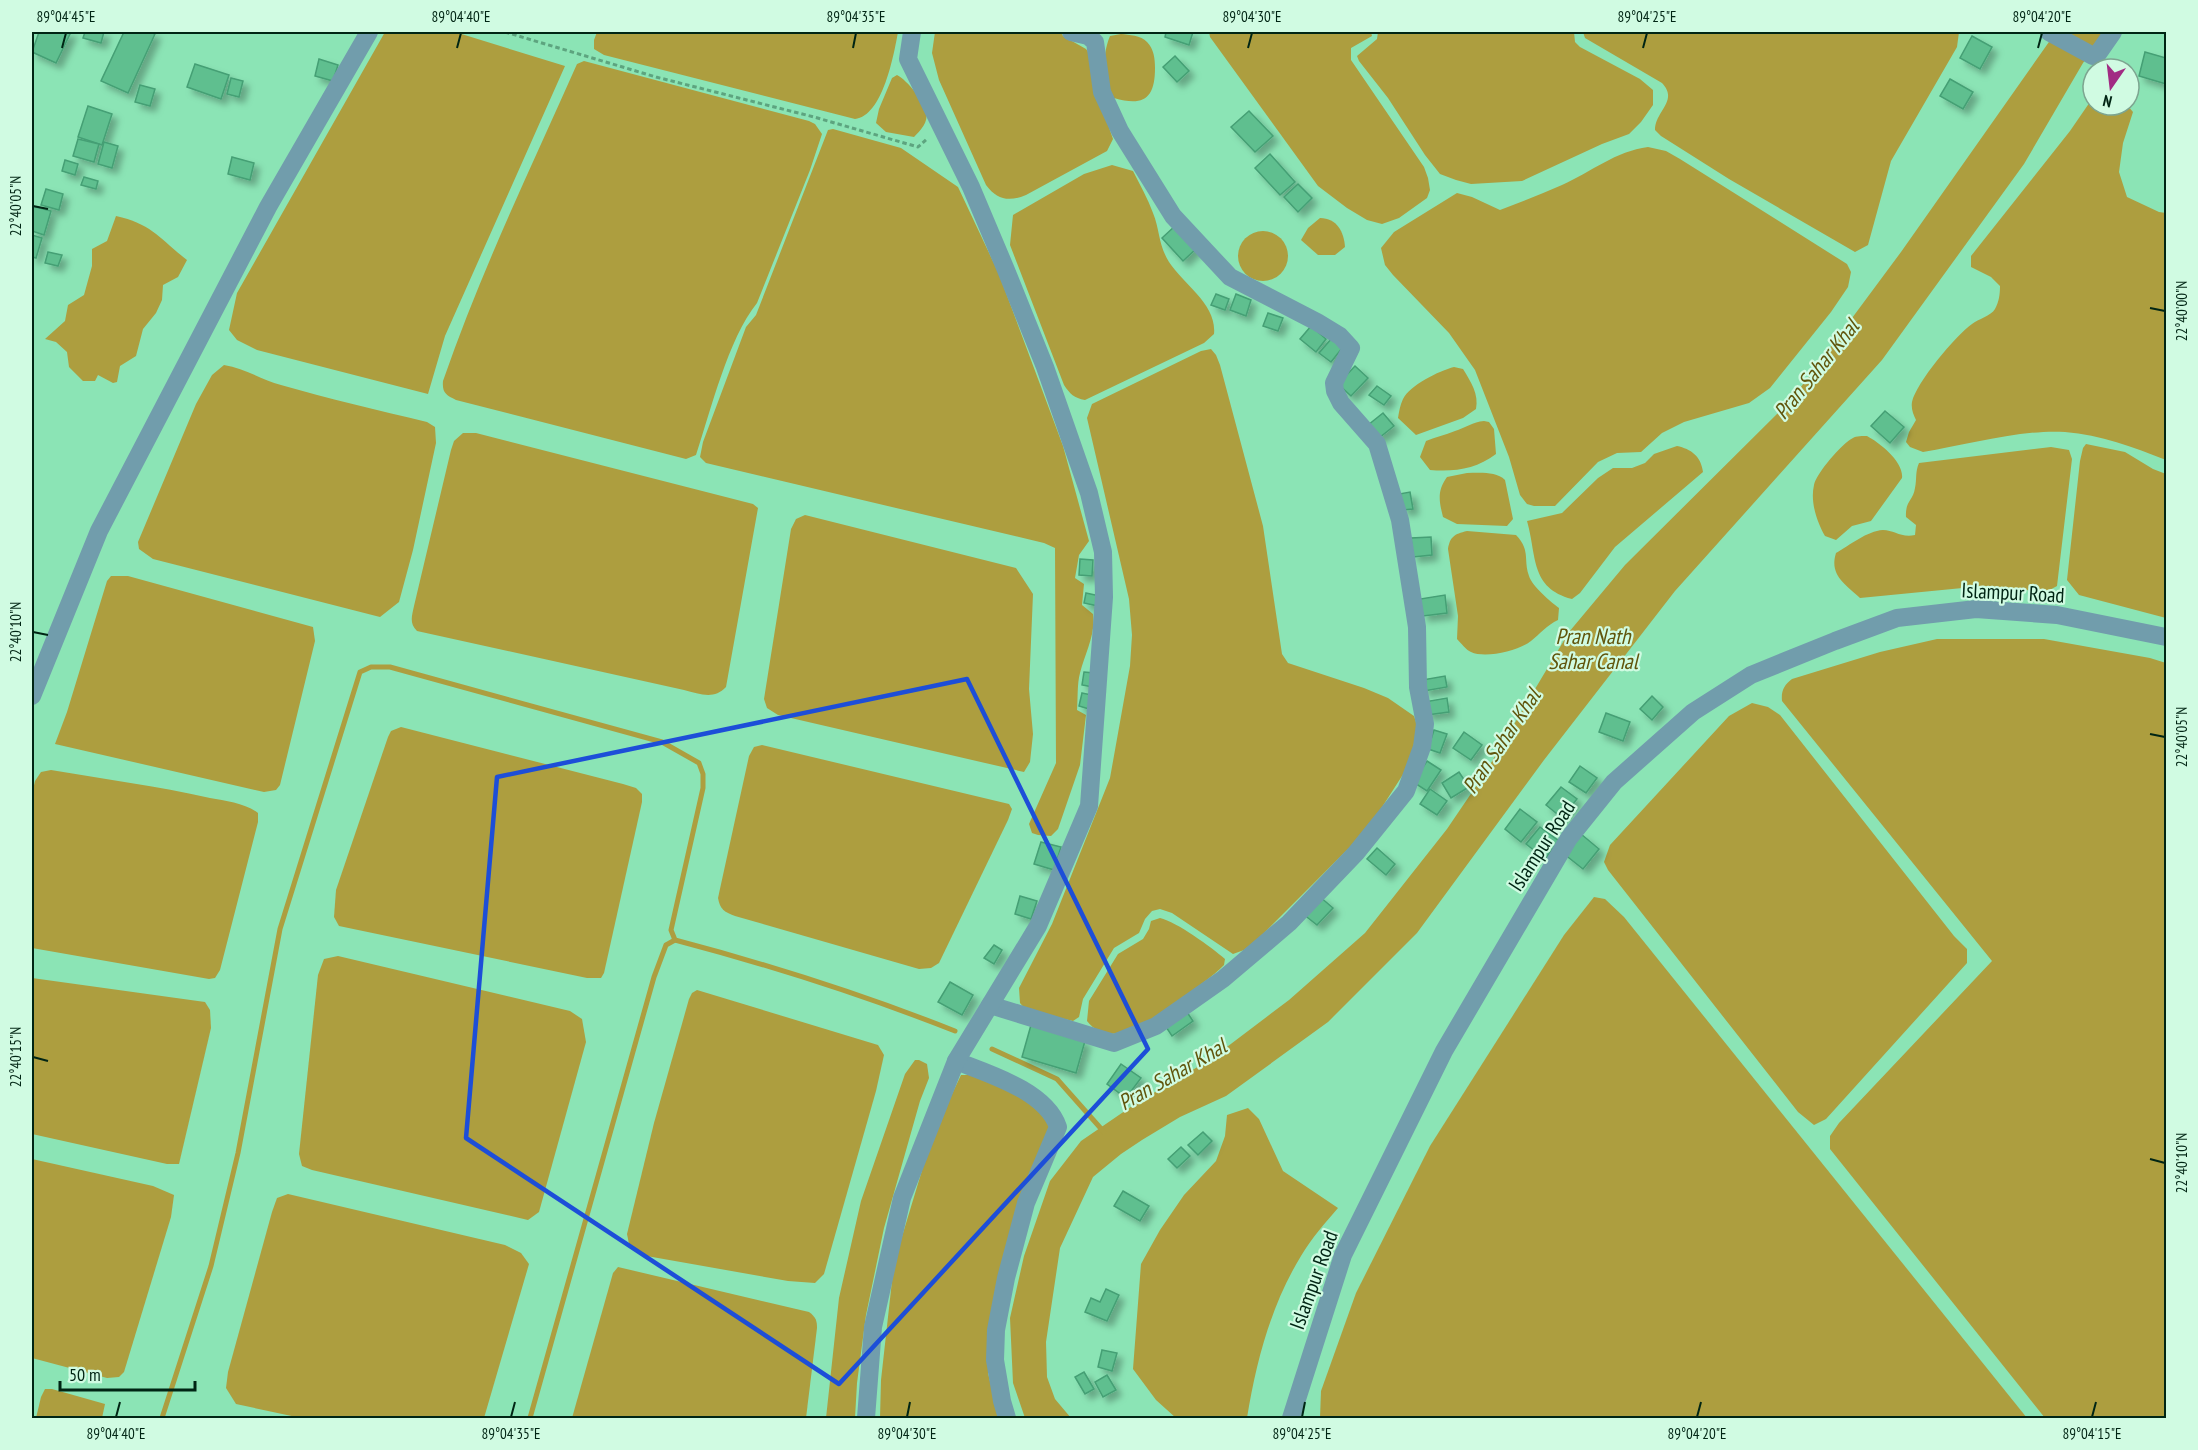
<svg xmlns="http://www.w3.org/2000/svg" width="2198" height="1450" viewBox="0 0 2198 1450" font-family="'PT Sans Narrow',sans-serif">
<defs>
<filter id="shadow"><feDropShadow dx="5.5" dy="5.5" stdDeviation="3" flood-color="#0004"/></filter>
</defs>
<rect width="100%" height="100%" fill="#8be4b5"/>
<g fill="#ad9e3f">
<path d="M385,32H455L565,66L445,336L428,394L257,350L237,340L229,330L237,293Z"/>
<path d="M597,32H898C894,54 883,116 855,119L604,55L594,49V40Z"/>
<path d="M935,32H1061L1063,36L1086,49L1091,56L1093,81L1113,139L1107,151L1026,195C1009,202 997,200 986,185L939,80L932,53Z"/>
<path d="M1209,32H1371L1372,36L1351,48V60L1424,167L1428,178L1430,190L1427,198L1399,218L1382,224L1367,220L1347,208L1318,186L1210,37Z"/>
<path d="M1378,32H1574L1575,42L1580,47L1640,79L1653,90V105L1641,122L1629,134L1602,144L1522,181L1471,184L1456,180L1440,174L1425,155L1388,98L1359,61L1357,56L1377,39Z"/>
<path d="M1583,32H1959L1957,47L1891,161L1868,245L1855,252L1729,179L1661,136L1655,130C1655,111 1679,101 1662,83L1585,38Z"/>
<path d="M2056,32H2105L2083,63L2024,164L1882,360L1675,591L1544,760L1417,933L1328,1022L1226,1096L1180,1117L1142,1140L1121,1154L1093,1177L1060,1248L1046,1342L1047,1377L1055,1399L1071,1418H1025L1013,1383L1010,1318L1024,1256L1050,1181L1081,1141L1135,1104L1211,1059L1289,1000L1365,933L1447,829L1485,773L1569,632L1625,565L1792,399L1901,252Z"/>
<path d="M1121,34C1129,35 1141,35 1147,42C1154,49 1155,59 1155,68C1155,98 1144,107 1114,98C1104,78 1101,58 1110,36Z"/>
<path d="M584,61L809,121L815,124L822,134L810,170L757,303C728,339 711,410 696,455L686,459L456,400C446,395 442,393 443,381C481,271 530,170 577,64Z"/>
<path d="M897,75C908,81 923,100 926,112C929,122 920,131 914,137L886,132L876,123L879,109L892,78Z"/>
<path d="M2092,99L2093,105H2127L2133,112L2123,143L2119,172L2127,197L2159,212L2166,213V460C2133,447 2101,435 2065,432C2023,429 1966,445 1923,452L1910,447L1906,442L1909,432L1916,420C1913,414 1911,408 1912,402C1916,383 1956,335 1972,324C1978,319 1991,316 1995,309C1999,302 2000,294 2000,286L1991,277L1971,267V256L2070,131Z"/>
<path d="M833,129L901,148L958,187L999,274L1063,446L1089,541L1079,555L1075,578L1084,584L1082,605L1093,614C1096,634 1085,653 1080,673C1077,684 1078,698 1077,710L1086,715L1080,765L1058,829L1051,836L1038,835L1032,833L1029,824L1056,763L1055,548L1044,543L706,463L700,457L703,442L746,327L756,315L828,130Z"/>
<path d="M1648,147L1666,151L1680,159L1847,264L1851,272L1848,287L1831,312L1770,388L1749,403L1684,422L1662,433L1641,452L1617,453L1598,462L1555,506H1534L1527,504L1520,495L1509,457L1475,370L1449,333L1393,275L1385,265L1381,248L1394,232L1457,193L1472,197L1500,210C1521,202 1542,194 1562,185C1591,172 1616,151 1648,147Z"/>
<path d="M1112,165L1133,171C1140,185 1148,199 1153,213C1160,230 1158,244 1169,262C1184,285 1217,304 1214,334L1204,343L1085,400C1074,398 1070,394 1064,385L1010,245L1013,215L1084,174Z"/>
<path d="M116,216C152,224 159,238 187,260L178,277L163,285L162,300L156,313L143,329L136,356L120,366L117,382L113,383L98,375L95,381H83L69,367L67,352L56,342L45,339L65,321L68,305L84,295L92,266V249L107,241Z"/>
<path d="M1320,218C1337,218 1344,232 1345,247L1335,255H1318L1301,240L1308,228Z"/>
<circle cx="1263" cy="256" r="25"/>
<path d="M1211,349L1216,355L1220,365L1263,526L1282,654L1288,663L1364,688L1388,698L1414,716L1417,725L1411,762L1368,829L1257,940L1244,950L1233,954L1172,913L1160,909L1152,911L1145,919L1139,933L1114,948L1083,999L1079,1017L1073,1021L1026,1010L1020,1003L1019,988L1052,924L1110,778L1130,666L1132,635L1129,599L1087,418L1092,404L1201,351Z"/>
<path d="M224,365C244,368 262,380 281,385C329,399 378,410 427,422L435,427L436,443L413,550L399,602L380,617L153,559L139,549L138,542L196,404L212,375Z"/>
<path d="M1454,367L1463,369C1471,382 1479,394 1476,409L1463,418L1416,435L1398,418C1399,412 1400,405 1403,399C1410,385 1439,371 1454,367Z"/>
<path d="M1484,421L1489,422L1494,429L1496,454C1476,469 1455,472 1430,470L1420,457L1426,441C1436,437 1445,435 1455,431C1465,428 1473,422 1484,421Z"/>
<path d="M463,433H476L753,504L758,508L726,687C714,700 700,694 684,690L417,631C409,623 412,616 414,606L451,450L454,441Z"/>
<path d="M1867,436C1880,443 1904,462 1902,478L1871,521L1852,526L1836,540L1825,536C1817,522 1810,502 1814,485C1816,474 1842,443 1853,438C1856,436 1863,436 1867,436Z"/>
<path d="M2086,444L2125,452L2153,469L2166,474V618L2079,595L2067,580L2080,461L2083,448Z"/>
<path d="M1677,446C1691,449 1701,456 1703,472L1615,547L1580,593L1572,599C1530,588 1537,556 1527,521L1562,513L1598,478L1613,468H1632L1645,463L1654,454Z"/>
<path d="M2051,447L2069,450L2072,459L2057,586L2046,592L1983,586L1860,598C1845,584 1829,575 1836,553C1850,545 1867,531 1883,530C1894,530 1901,538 1915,535L1916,525L1906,517C1905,501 1913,501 1915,488C1917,479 1915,472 1919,463Z"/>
<path d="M1467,473C1479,473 1496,471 1505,480L1513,519L1507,526L1457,524L1443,517C1439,501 1437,491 1447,477Z"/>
<path d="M805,515L1016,568L1033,594L1029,689L1033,734L1030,762L1024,772L778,715L767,708L764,699L791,529L796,519Z"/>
<path d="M1467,531L1516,535C1531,551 1523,559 1529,576C1532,586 1551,602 1559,608L1558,620C1547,625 1540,634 1531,641C1520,650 1486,659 1471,652C1466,650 1461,643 1457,639L1458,616L1448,549C1450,537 1454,534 1467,531Z"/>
<path d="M111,576H128L313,627L315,641L280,785L276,790L264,792L55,744L67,712L107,581Z"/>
<path d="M1937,639H2044L2150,658L2166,663V1418H2045L1830,1149V1136L1839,1123L1992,961L1782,701C1781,691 1784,685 1792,679L1880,652Z"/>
<path d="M1752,703L1768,707L1780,715L1954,936L1967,949V963L1826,1119L1814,1125L1798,1112L1608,870L1604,862L1610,845L1729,716Z"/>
<path d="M401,727L623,784L636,788L642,794V802L604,973L601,978H587L339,926L334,917L336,890L388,737L391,731Z"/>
<path d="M762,745L1009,804L1012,809L1008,820L939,963L931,968L919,969L735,916C724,912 720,909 718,898L749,756L754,747Z"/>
<path d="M51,770C104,779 157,786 210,798C226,801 245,803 258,813V822L220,970L215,978L209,979L32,948V794L35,781L41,772Z"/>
<path d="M1594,897L1605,899L1624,917L2027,1418H1320L1321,1391L1356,1293L1430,1146L1564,935Z"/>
<path d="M1160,918C1177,922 1211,947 1225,959L1224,965C1212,977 1197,987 1184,997C1160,1015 1113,1054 1087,1021L1089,1001L1118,954L1143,939L1149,929L1151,921Z"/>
<path d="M338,956L570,1011L582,1019L586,1042L539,1212L528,1220L312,1170L302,1166L299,1154L318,975L324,959Z"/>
<path d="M32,978L205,1002L210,1010L211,1028L179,1164H167L32,1134Z"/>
<path d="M697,990L878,1045L884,1055L876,1091L824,1274L815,1283L788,1281L641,1255L629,1244L627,1234L654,1123L689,999L692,993Z"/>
<path d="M915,1060H919L927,1064L929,1078L920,1101L884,1228L866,1315L857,1383L855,1418H826L839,1298L861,1201L905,1074Z"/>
<path d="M961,1075H973L1017,1092L1052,1124L990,1319L988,1373L999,1418H880L881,1380L894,1263L933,1134Z"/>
<path d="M1248,1108L1259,1119L1283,1171L1338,1208C1325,1223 1311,1239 1301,1256C1271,1305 1256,1362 1247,1418H1176L1156,1400L1133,1369L1141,1264L1160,1230L1184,1195L1216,1161L1225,1136L1227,1115Z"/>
<path d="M32,1159L153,1186L174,1195L171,1217L124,1372L119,1377L107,1378L32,1358Z"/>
<path d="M288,1194L505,1245L521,1253L529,1264L484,1418H301L236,1404L226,1388L228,1372L272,1212L277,1198Z"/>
<path d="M618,1267L809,1312C816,1317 817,1321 817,1328L806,1418H572L613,1273Z"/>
<path d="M45,1389H52L105,1404L102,1418H36L41,1397Z"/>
</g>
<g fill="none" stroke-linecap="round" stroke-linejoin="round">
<g stroke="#ad9e3f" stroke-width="5">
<path d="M992,1049L1057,1079L1104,1132"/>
<path d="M162,1418L211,1266L238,1153L280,929L360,672L371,667H390L662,742L699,763L703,774V788L671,930L675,940C770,965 864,995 955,1031"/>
<path d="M530,1418L654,977L666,945L675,940"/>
</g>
</g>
<g fill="#5ebf8f" stroke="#459f74" stroke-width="1.5" filter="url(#shadow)">
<path d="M39,32H71L56,63L32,52Z"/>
<path d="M85,32H104L101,43L83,38Z"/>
<path d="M124,32H150L155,34L128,93L101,81Z"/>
<path d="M1166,32H1193L1189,45L1165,37Z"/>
<path d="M1972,36L1992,47L1980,69L1960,58Z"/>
<path d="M2145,52L2166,58V84L2139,76Z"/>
<path d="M1175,56L1189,71L1177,82L1163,67Z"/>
<path d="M319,59L338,65L333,81L315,76Z"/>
<path d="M195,64L229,75L221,99L187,87Z"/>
<path d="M231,78L243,81L239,97L227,94Z"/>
<path d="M1950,79L1973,92L1963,109L1940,96Z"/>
<path d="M140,85L155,89L150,106L135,102Z"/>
<path d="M88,106L112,114L102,145L78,137Z"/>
<path d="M1249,111L1273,136L1255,152L1231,127Z"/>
<path d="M78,139L99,144L94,162L73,156Z"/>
<path d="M104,142L118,146L112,168L98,164Z"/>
<path d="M1270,154L1295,182L1280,195L1255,168Z"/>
<path d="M232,157L254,163L250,180L228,174Z"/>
<path d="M65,160L78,164L75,175L62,171Z"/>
<path d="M84,177L98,181L96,189L81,185Z"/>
<path d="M1298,184L1312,198L1298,212L1284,197Z"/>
<path d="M46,189L63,194L59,210L41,205Z"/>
<path d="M32,206L51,211L44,235L32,231Z"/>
<path d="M1176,225L1197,248L1183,261L1162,238Z"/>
<path d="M32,235L42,238L36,258L32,257Z"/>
<path d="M48,252L62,255L58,266L45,263Z"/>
<path d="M1216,294L1229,299L1225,310L1211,305Z"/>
<path d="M1236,294L1251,300L1246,316L1230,310Z"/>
<path d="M1268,313L1283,318L1278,331L1263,326Z"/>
<path d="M1311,326L1326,339L1316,352L1300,339Z"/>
<path d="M1332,338L1343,347L1331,362L1319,353Z"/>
<path d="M1355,366L1368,378L1351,396L1338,384Z"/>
<path d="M1377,386L1391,396L1384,405L1369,395Z"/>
<path d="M1885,411L1904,427L1890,443L1871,426Z"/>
<path d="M1383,413L1394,426L1379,438L1368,425Z"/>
<path d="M1410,492L1413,509L1403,510L1399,494Z"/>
<path d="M1431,537L1432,555L1413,557L1411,538Z"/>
<path d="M1080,559L1093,560L1092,576L1079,575Z"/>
<path d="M1086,593L1100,596L1098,606L1084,603Z"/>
<path d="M1445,595L1447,613L1423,616L1420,599Z"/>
<path d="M1084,672L1094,673L1093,687L1082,685Z"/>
<path d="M1445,676L1447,687L1424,691L1422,680Z"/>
<path d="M1082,693L1092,695L1089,709L1079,706Z"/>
<path d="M1652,696L1663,707L1652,720L1640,709Z"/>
<path d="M1447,698L1449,712L1427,715L1424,702Z"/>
<path d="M1606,713L1630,722L1623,741L1599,732Z"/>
<path d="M1434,730L1447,734L1440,753L1428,749Z"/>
<path d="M1464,732L1482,745L1471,760L1453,748Z"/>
<path d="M1427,761L1441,770L1427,791L1413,782Z"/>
<path d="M1580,766L1597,778L1586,793L1569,782Z"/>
<path d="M1459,772L1469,787L1451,798L1442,783Z"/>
<path d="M1561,787L1577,799L1562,818L1546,805Z"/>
<path d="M1430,789L1447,801L1437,815L1420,804Z"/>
<path d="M1520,809L1537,822L1521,842L1505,829Z"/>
<path d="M1540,827L1559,841L1545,859L1526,844Z"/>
<path d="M1581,834L1599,849L1583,869L1564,854Z"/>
<path d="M1041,842L1061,847L1054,870L1034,864Z"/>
<path d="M1377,848L1395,864L1386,875L1367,859Z"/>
<path d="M1020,896L1037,901L1031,919L1015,914Z"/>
<path d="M1319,896L1333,908L1317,925L1303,914Z"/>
<path d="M994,945L1002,950L994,964L984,958Z"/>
<path d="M950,982L973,995L962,1015L938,1002Z"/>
<path d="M1185,1009L1193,1021L1172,1036L1164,1024Z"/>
<path d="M1031,1025L1085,1041L1076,1073L1022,1057Z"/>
<path d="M1121,1064L1141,1078L1126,1098L1107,1084Z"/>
<path d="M1203,1132L1212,1141L1198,1155L1188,1145Z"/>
<path d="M1181,1147L1190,1156L1177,1168L1168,1159Z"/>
<path d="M1123,1191L1149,1206L1140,1221L1114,1206Z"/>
<path d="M1106,1289L1119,1295L1107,1321L1085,1312L1091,1298L1100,1302Z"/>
<path d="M1102,1350L1117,1353L1112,1371L1098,1367Z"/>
<path d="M1084,1372L1094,1389L1085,1394L1075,1377Z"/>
<path d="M1107,1375L1116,1390L1103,1397L1095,1382Z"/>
</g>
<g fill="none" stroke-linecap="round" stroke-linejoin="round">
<path stroke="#5da47f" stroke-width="3" stroke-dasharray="4.5 3" stroke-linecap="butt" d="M505,32L656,77L814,117L918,147L928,138"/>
<g stroke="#719dac" stroke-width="18">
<path d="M2049,32L2093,56L2097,55L2113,32"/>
<path d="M32,696L99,531L268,207L369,32"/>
<path d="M990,1005L1114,1043L1156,1026L1223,979L1289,923L1356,853L1406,791L1422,747L1425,724L1418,687L1417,627L1400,520L1377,444L1341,403L1335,391L1334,383L1351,348L1340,336L1317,322L1230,277L1173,216L1120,131L1102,92L1095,42L1088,36L1071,32"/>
<path d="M956,1061C989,1074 1046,1091 1058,1127L1026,1203L1006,1278L996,1330L995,1360L1002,1401L1007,1418"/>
<path d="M866,1418L873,1327L902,1198L956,1061L1038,926L1089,806L1104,597L1103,552L1089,493L1045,367L1006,270L971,187L908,59L912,32"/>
<path d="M1291,1418L1343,1255L1444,1051L1569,838L1614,782L1693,712L1751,675L1835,641L1897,618L1976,609L2057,615L2166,637"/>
</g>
</g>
<path fill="none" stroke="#1d4ed8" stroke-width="4.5" stroke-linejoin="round" d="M967,679L1148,1049L839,1384L466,1138L497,777Z"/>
<path fill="none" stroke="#002514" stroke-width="2" d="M62,48L66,33M457,48L461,33M853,48L856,33M1248,48L1252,33M1643,48L1647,33M2038,48L2042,33M33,206L48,209M2150,308L2165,311M33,632L48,635M2150,734L2165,737M33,1057L48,1061M2150,1159L2165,1163M116,1417L120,1402M511,1417L515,1402M907,1417L910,1402M1302,1417L1305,1402M1697,1417L1701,1402M2092,1417L2096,1402"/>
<g text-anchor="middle" stroke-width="4.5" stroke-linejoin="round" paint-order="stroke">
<g font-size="21" fill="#002514" stroke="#d0fbe2">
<text transform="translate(2013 593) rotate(3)" y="7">Islampur Road</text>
<text transform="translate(1542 846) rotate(-57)" y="7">Islampur Road</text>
<text transform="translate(1314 1280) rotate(-70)" y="7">Islampur Road</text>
</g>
<g font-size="22" font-style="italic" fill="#60550c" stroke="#d0fbe2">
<text transform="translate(1816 369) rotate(-51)" y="8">Pran Sahar Khal</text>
<text x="1593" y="644">Pran Nath<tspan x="1593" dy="25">Sahar Canal</tspan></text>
<text transform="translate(1501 741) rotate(-56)" y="8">Pran Sahar Khal</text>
<text transform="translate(1172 1074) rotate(-30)" y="8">Pran Sahar Khal</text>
</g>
</g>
<rect width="2198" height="1450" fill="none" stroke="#d0fbe2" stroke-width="66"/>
<g transform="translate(2111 87) rotate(194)"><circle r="28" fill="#d0fbe2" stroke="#7da590" stroke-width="1.5"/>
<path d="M0-4.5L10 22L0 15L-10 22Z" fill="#a12b83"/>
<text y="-9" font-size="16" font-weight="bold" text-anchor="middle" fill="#002514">N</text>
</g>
<path d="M60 1381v9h135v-9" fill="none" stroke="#002514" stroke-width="3"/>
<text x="69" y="1381" font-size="18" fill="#002514" stroke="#d0fbe2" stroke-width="4.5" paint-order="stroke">50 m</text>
<rect x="33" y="33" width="2132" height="1384" fill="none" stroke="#002514" stroke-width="2"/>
<g font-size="15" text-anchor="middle" fill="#002514">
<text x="66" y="22">89°04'45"E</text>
<text x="461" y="22">89°04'40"E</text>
<text x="856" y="22">89°04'35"E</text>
<text x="1252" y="22">89°04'30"E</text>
<text x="1647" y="22">89°04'25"E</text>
<text x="2042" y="22">89°04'20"E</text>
<text transform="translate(16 206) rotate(-90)" y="5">22°40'05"N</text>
<text transform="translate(2182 311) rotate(-90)" y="5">22°40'00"N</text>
<text transform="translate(16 632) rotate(-90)" y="5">22°40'10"N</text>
<text transform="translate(2182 737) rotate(-90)" y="5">22°40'05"N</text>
<text transform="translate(16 1057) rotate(-90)" y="5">22°40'15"N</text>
<text transform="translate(2182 1163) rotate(-90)" y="5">22°40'10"N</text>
<text x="116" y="1439">89°04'40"E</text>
<text x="511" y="1439">89°04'35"E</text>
<text x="907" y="1439">89°04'30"E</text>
<text x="1302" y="1439">89°04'25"E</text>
<text x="1697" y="1439">89°04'20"E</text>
<text x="2092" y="1439">89°04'15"E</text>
</g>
</svg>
